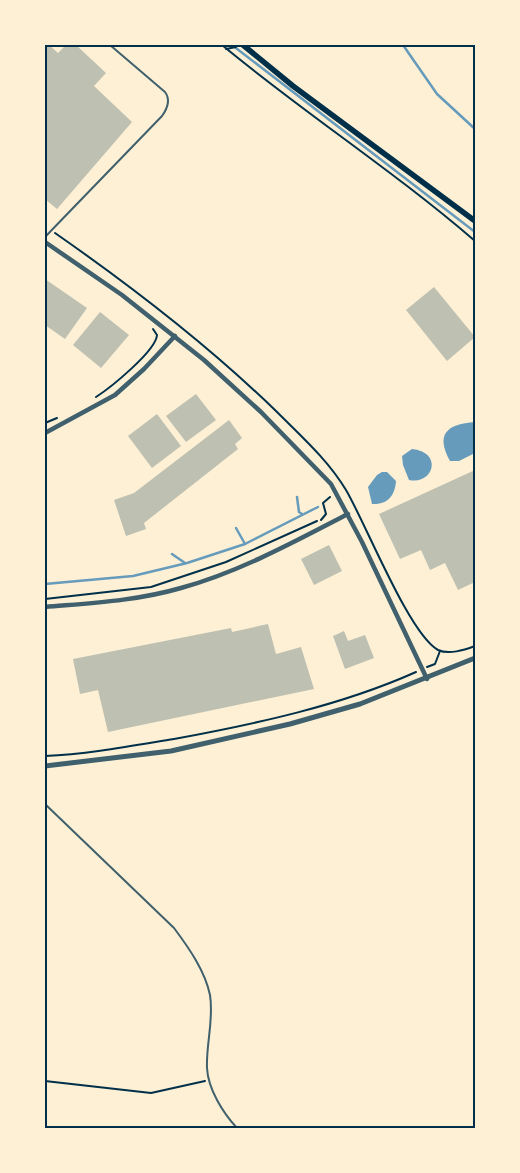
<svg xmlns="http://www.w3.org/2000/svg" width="520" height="1173" viewBox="0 0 520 1173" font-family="'Fira Sans',sans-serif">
<rect width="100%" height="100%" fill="#fdf0d5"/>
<g fill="#669bbc">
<path d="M475,422V453L459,461H450C435,434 447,424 475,422Z"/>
<path d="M412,449C443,452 434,485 409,480L403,465L402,456Z"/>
<path d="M382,472H387L396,481C395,495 388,505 372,504L368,487L377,475Z"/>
</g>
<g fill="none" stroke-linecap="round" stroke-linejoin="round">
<g stroke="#669bbc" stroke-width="2.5">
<path d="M232,45L475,232"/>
<path d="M403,45L437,94L475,129"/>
<path d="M297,497L299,512L302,514"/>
<path d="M236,528L245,544"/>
<path d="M172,554L185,563"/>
<path d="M45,584L133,576L187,563L245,544L318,507"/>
</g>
</g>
<g fill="#bec0b2">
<path d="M45,45H49L58,53L66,45H76L106,73L94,86L132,122L57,209L45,199Z"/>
<path d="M45,279L87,308L65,339L45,325Z"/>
<path d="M434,287L475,337L447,361L406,310Z"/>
<path d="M100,312L129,335L101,368L73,345Z"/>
<path d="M196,394L216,420L186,442L166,416Z"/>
<path d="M157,414L181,446L152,468L128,436Z"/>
<path d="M229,420L242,438L235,444L238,449L144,523L146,529L126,536L114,500L134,493Z"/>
<path d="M475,470V582L458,590L445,563L430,570L421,550L400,559L379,514Z"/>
<path d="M329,545L342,571L314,585L301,559Z"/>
<path d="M268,624L276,654L301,647L314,689L108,732L98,690L80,694L73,659L231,628L232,632Z"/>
<path d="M344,631L348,641L365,635L374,658L345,669L333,636Z"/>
</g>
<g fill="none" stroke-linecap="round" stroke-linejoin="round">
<g stroke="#003049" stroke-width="2">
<path d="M222,45C304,113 394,171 475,241"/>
<path d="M226,49L236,47"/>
<path d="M55,233C134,288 208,345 276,411C301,436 328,460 346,490C366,524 409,634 438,650C449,655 464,650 475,646"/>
<path d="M96,397C110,388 156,351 157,335L153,329"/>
<path d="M45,423L57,418"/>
<path d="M321,520L326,514L323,503L330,497"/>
<path d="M45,599L151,587L226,562L317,521"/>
<path d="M427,667L435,664L440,651"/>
<path d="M45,756C88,754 131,746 174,739C255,724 340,706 416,672"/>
<path d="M45,1081L151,1093L205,1081"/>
</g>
<g stroke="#3f606c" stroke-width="2">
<path d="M45,237L162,116C167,109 171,100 165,92L110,45"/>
<path d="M45,804L174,928C189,948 205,971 210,995C214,1020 206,1043 207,1068C208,1089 223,1113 237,1128"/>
</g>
<g stroke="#3f606c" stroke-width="4.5">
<path d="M45,242L122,295L204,360L261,412L331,484L362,542L427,679"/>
<path d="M45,433L115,395L144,369L175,336"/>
<path d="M45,607C91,603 136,601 181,588C239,572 294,542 348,514"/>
</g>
<path stroke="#3f606c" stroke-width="5" d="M45,766L171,751L290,724L360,704L475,658"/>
<path stroke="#003049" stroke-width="5.5" d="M243,45L293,86L475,221"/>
</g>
<rect width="520" height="1173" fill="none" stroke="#fdf0d5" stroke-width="92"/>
<rect x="46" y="46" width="428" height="1081" fill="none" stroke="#003049" stroke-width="2"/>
</svg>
